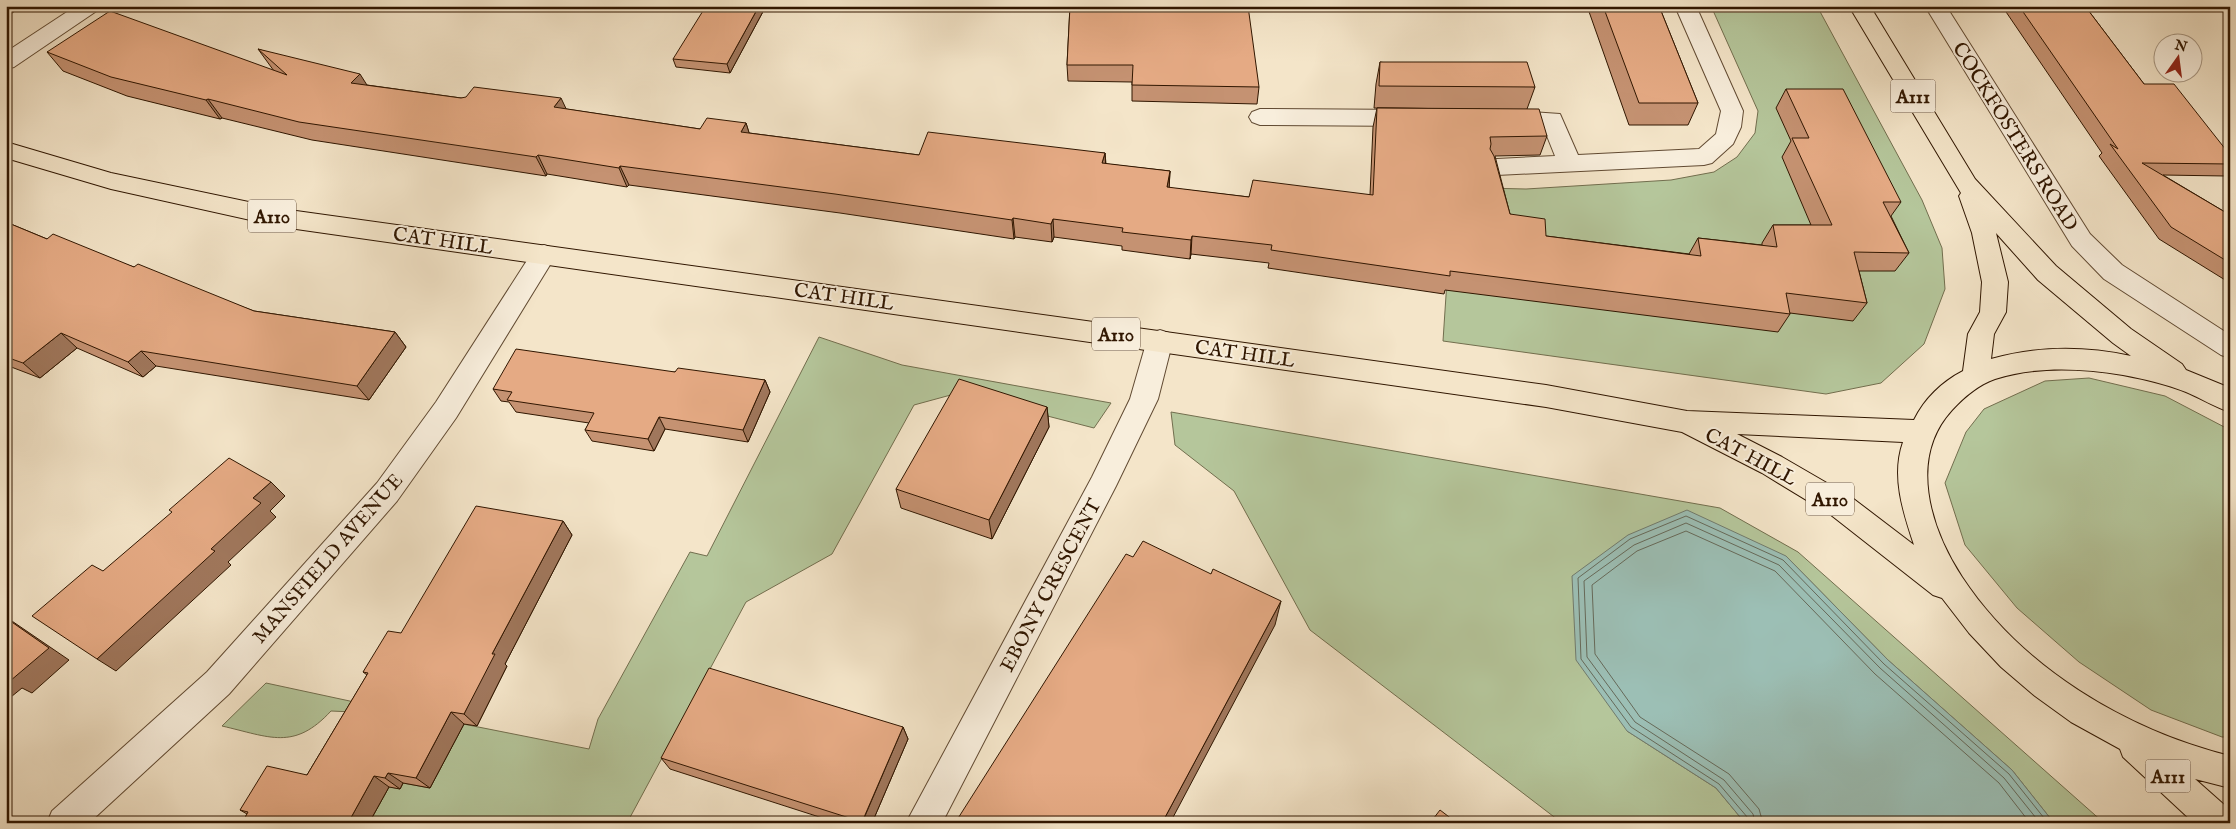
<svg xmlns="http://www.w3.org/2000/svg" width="2236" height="829" viewBox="0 0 2236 829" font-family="'IM FELL English',serif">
<rect width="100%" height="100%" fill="#f4e5c9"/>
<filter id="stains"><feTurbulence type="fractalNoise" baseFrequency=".004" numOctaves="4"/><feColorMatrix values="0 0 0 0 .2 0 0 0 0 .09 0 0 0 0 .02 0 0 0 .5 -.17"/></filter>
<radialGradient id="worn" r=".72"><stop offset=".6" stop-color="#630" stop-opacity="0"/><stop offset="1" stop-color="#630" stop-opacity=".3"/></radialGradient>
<g fill="#b5c69b" stroke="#726e4e">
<path d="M1711,6H1817L1922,200L1942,248L1945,289L1924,344L1881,383L1826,394L1443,341L1450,235L1442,187L1526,189L1671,180L1714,172L1737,157L1755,133L1758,111Z"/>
<path d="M819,337L902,365L1111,403L1094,428L958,393L914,405L832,554L746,602L627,823H369L381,800L342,777L400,789L403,783L430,788L438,719L589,749L598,719L690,552L707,556Z"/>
<path d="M2089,378L2165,396L2230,430V737H2222L2151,710L2079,662L2017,608L1965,545L1945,483L1966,432L1984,409L2045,381Z"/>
<path d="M1171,412L1720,508L1798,552L2104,823H2054L2012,770L1888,660L1786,556L1627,731L1716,788L1745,823H1562L1310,630L1234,491L1175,445Z"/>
<path d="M266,683L359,703L353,712L331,711C294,751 270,737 222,726Z"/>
</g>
<path fill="#9cbfb5" stroke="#717b6d" d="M1687,510L1786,556L1888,660L2012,770L2054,823H1745L1716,788L1627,731L1576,660L1572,576L1628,535Z"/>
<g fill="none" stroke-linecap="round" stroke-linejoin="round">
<g stroke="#666a5a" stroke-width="1">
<path d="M1749,823L1748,818L1719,784L1631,727L1581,659L1578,578L1630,539L1686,516L1783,560L1884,664L2009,774L2048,823"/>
<path d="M1755,823L1753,814L1724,780L1635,722L1587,657L1584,581L1634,545L1686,523L1779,565L1880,668L2004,778L2040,823"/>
<path d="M1763,823L1759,809L1729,774L1640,717L1595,654L1592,585L1637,551L1686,531L1775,571L1875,674L1999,783L2030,823"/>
</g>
<g stroke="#614a32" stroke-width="2">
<g id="minor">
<path d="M76,6H101L98,10L14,67L6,69V52Z"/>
<path d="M1675,6H1696L1743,111L1741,127L1733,144L1712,163L1704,165L1497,175L1489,173L1485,167L1489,161L1497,159L1555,156L1543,126L1496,123L1493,118L1496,113L1504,110L1560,114L1578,155L1699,149L1716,134L1721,111Z"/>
<path d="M1925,6H1946L2090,234L2122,265L2230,335V358L2221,355L2104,279L2072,246Z"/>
<path d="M1260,109L1414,110L1422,113L1425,118L1422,123L1414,126L1260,125L1252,122L1249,117L1252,112Z"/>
<path d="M544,245L553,248L556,254L553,260L456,418L397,501L229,694L89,823H47L52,811L207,672L377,483L436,402L535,248Z"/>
<path d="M1160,330L1169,333L1173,340L1158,399L1116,486L942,823H906L1092,477L1130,399L1147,340L1151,333Z"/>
</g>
</g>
<g stroke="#301600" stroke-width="2">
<path id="major" d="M1849,6H1870L1975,179L2056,266L2131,329L2182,364L2186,370L2230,388V412C2214,407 2201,398 2186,392C2166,384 2144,379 2123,375C2081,368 2035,366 1995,379C1978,385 1964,397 1952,410C1908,458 1930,528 1962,577C2022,668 2126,730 2230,756V788L2195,779L2230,810V823H2194L2123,757L2120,749L2071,722L2035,696L2001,667L1969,633L1942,598L1933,595L1831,515L1762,473L1682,432L1546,407L282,227L111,189L6,158V142L111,173L282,209L1546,385L1687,411L1914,420C1925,398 1942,382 1963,371L1968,334L1980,312L1982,282L1972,233L1959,196L1961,193ZM1996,233L2038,280L2113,343L2131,356C2085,346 2037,346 1991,359L1994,334L2006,312L2008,282ZM1737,434L1903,442C1891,476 1903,512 1914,545L1851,497L1782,457Z"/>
</g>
<use href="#minor" fill="#f8eedc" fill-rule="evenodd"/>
<use href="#major" fill="#f4e5c9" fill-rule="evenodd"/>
</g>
<g fill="#c59272" stroke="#301600">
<path d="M766,6L730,73L676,67L673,59Z"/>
<path d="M1070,6L1259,87L1257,104L1132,101V82L1068,81L1067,65Z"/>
<path d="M1587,6H1659L1698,103L1688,125H1629Z"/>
<path d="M2002,6H2085L2144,84L2230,155V171L2225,176L2163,175L2230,215V283L2159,239L2099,156L2102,153Z"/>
<path d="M258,49L367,85L461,98L566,109L700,129L746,123L749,133L919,155L1105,153L1106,164L1170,171L1169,188L1249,197L1370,195L1373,127L1377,108L1480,109L1374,108L1376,84L1380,62L1535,87L1527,109L1547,136L1540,155L1495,156L1510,214L1546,236L1689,254L1698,238L1762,245V243L1773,225H1811L1782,157L1791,141L1776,108L1786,89L1901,202L1891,216L1909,253L1895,271H1859L1867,303L1853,321L1790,313V314L1778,332L1445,290L1444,294L1268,268L1269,263L1191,254L1190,259L1122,250V246L1054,237L1052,242L1015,237L1014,239L840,213L629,185L627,187L547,174L546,176L312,140L222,118L220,119L127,96L63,71L47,52L274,71Z"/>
<path d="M6,222L47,239L134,267L254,311L395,332L406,347L369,400L156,366L143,377L77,348L40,378L6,365Z"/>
<path d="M675,372L765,380L770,392L748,442L665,429L654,451L592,441L585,430L589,423L516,412L509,402L501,401L493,389Z"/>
<path d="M1047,407L1049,427L992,539L901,508L896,489Z"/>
<path d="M563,521L572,535L505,664L507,666L477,726L464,724L430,788L403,783L400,789L389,787L369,823H242L247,814L240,810L307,775L367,675L363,672L401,633Z"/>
<path d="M903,727L908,739L872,823H838L670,769L661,758Z"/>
</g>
<g fill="#a0775c" stroke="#301600">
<path d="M6,6H23L6,17Z"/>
<path d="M759,6H766L730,73L727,64Z"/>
<path d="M360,74L372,93L351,83Z"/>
<path d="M561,98L570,117L554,107Z"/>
<path d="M208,99L222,118L220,119L206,100Z"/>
<path d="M746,123L752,142L741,132Z"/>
<path d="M1105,153L1106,172L1102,163Z"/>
<path d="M538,155L547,174L546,176L536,157Z"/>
<path d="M620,166L629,185L627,187L619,168Z"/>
<path d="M1170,171L1169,190L1167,187Z"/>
<path d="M1013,218L1015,237L1014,239L1012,220Z"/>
<path d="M1053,219L1054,237L1052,242L1051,224Z"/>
<path d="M1192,236L1191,254L1190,259L1191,240Z"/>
<path d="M395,332L406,347L369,400L357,386Z"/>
<path d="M61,333L77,348L40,378L23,363Z"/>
<path d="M141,351L156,366L143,377L128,362Z"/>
<path d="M765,380L770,392L748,442L743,430Z"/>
<path d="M1047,407L1049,427L992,539L989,520Z"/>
<path d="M659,417L665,429L654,451L648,439Z"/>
<path d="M271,482L285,496L270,511L276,517L228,562L231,565L116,671L97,659L211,549L253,498Z"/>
<path d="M563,521L572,535L505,664L507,666L477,726L464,714L492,654Z"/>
<path d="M1281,601L1275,625L1170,823H1162Z"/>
<path d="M6,617L69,660L32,693L22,688L6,701Z"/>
<path d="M451,712L464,724L430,788L416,778Z"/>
<path d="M903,727L908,739L872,823H862Z"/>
<path d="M388,773L403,783L400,789L385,778Z"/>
<path d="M374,776L389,787L369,823H348Z"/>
</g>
<g fill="#e5aa84" stroke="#301600">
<path d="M706,6H759L727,64L673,59Z"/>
<path d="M1070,6H1248L1259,87L1132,85L1133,65H1067Z"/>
<path d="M1603,6H1659L1698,103H1639Z"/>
<path d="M2019,6H2085L2144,84H2174L2230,155V164L2142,163L2230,215V263L2171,227L2110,144L2118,149Z"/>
<path d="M110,11L287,75L258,49L360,74L351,83L461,98L466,97L474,87L561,98L554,107L700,129L707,118L746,123L741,132L919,155L928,132L1105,153L1102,163L1170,171L1167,187L1249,197L1253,180L1373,195L1377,108L1539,109L1547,136L1490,137L1491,144L1490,149L1494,156L1510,214L1545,219L1546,236L1701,256L1698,238L1777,247L1773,225H1832L1792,138H1809L1786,89H1843L1901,202H1883L1909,253L1854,252L1867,303L1786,293L1790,314L1450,271V276L1271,250L1272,245L1192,236L1191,240L1122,232L1123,228L1053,219L1051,224L1013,218L1012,220L835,194L620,166L619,168L538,155L536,157L299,122L208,99L206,100L111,77L47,52Z"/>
<path d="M1380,62H1527L1535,87L1379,86Z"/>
<path d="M6,222L47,239L53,234L134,267L138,264L254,311L395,332L357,386L141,351L128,362L61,333L23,363L6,357Z"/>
<path d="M516,349L675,372L678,368L765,380L743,430L659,417L648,439L585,430L594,413L507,400L512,392L493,389Z"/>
<path d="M959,379L1047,407L989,520L896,489Z"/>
<path d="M229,458L271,482L253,498L261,503L211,549L215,551L97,659L32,616L92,565L103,571L172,512L169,510Z"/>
<path d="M476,506L563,521L492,654H495L464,714L451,712L416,778L388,773L385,778L374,776L348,823H242L248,812L240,810L267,766L307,775L368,673L363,672L388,631L401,633Z"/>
<path d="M1143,541L1211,574L1213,569L1281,601L1162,823H955L1126,554L1133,557Z"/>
<path d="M6,618L49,648L10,681L6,679Z"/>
<path d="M709,668L903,727L862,822L661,758Z"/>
<path d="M1440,810L1457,823H1430Z"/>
</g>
<g text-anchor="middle" stroke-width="4" stroke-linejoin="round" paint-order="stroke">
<g fill="#f8eedc" stroke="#6c5742" stroke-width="1">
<rect x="1890.5" y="79.5" width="45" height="33" rx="4"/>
<rect x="248" y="199.5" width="48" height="33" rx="4"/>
<rect x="1092" y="317.5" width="48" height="33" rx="4"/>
<rect x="1806" y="482.5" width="48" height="33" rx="4"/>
<rect x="2145.5" y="759.5" width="45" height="33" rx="4"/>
</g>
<g font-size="19" font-weight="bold" fill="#301600">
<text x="1913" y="103">A111</text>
<text x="272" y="223">A110</text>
<text x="1116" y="341">A110</text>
<text x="1830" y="506">A110</text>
<text x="2168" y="783">A111</text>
</g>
<g font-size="20" fill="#301600" stroke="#f8eedc">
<text transform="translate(2016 136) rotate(58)" y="7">COCKFOSTERS ROAD</text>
<text transform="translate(443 240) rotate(8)" y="7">CAT HILL</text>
<text transform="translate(844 296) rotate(8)" y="7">CAT HILL</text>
<text transform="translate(1245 353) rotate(8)" y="7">CAT HILL</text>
<text transform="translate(1751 456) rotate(28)" y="7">CAT HILL</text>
<text transform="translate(327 558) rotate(-49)" y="7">MANSFIELD AVENUE</text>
<text transform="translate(1050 585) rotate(-62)" y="7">EBONY CRESCENT</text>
</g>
</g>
<rect width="2236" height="829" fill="none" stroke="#f4e5c9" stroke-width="25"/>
<rect x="8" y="8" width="2221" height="814" fill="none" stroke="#301600" stroke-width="2.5"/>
<rect x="12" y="12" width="2211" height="804" fill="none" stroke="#301600"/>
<g transform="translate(2178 58) rotate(14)"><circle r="24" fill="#f8eedc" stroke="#a89884"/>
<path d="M0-4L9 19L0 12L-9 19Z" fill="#8f2418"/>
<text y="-8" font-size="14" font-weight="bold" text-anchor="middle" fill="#301600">N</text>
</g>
<rect width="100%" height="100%" filter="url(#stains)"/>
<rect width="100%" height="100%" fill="url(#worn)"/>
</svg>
